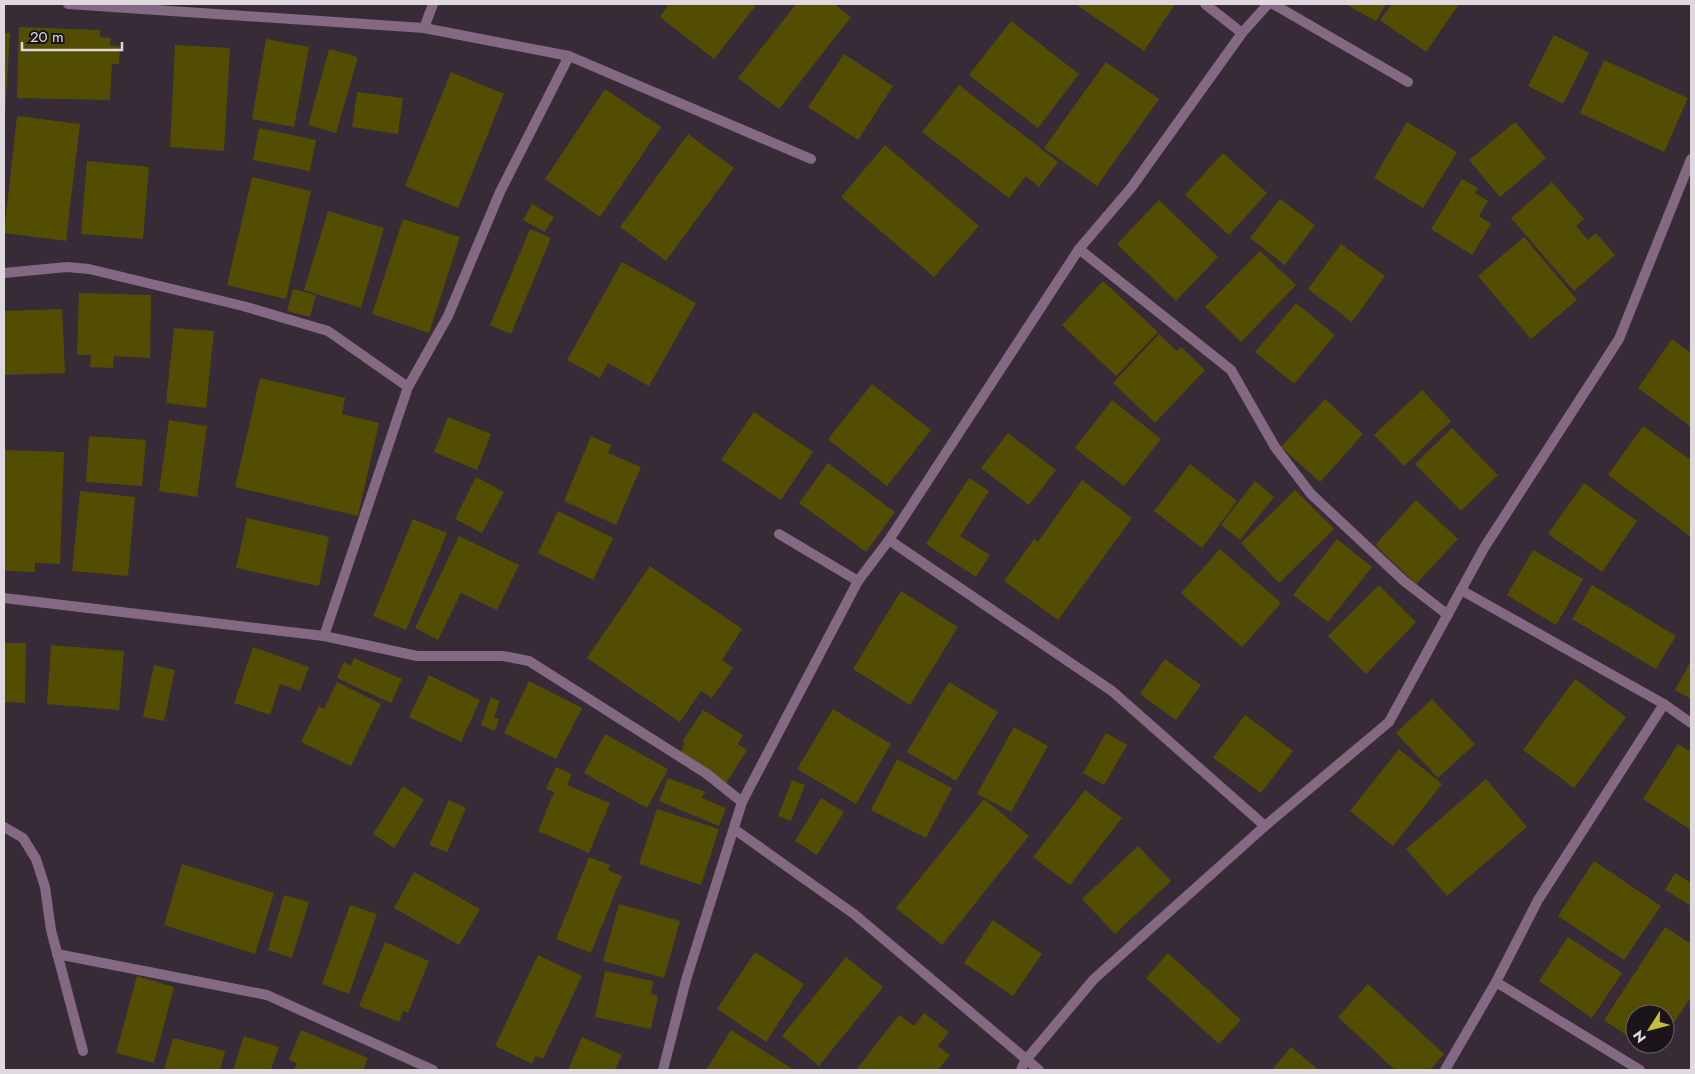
<svg xmlns="http://www.w3.org/2000/svg" width="1695" height="1074" viewBox="0 0 1695 1074" font-family="Jost,sans-serif">
<rect width="100%" height="100%" fill="#362b36"/>
<g fill="#534d02">
<path d="M669,4H757L714,59L660,17Z"/>
<path d="M796,4H834L851,17L779,109L738,78Z"/>
<path d="M1078,4H1175L1144,51L1077,5Z"/>
<path d="M1345,4H1386L1376,21Z"/>
<path d="M1392,4H1459L1426,52L1380,20Z"/>
<path d="M1011,21L1079,74L1038,128L969,75Z"/>
<path d="M19,27L100,30V37L111,38L110,45L120,46L119,64H112L110,100L17,98Z"/>
<path d="M4,33H10L5,114H4Z"/>
<path d="M1554,35L1589,53L1563,104L1528,86Z"/>
<path d="M266,39L309,47L294,127L252,119Z"/>
<path d="M175,45L230,48L224,151L170,147Z"/>
<path d="M329,49L358,57L336,133L308,125Z"/>
<path d="M844,54L893,86L858,140L808,107Z"/>
<path d="M1604,60L1688,98L1664,152L1580,113Z"/>
<path d="M1106,62L1159,99L1097,186L1044,148Z"/>
<path d="M451,72L504,94L458,208L405,186Z"/>
<path d="M959,85L1058,162L1039,187L1026,176L1009,198L922,132Z"/>
<path d="M605,89L661,127L600,217L545,179Z"/>
<path d="M357,92L403,98L398,134L352,127Z"/>
<path d="M17,116L80,124L66,241L4,233Z"/>
<path d="M1407,122L1457,152L1423,208L1374,178Z"/>
<path d="M1515,122L1546,158L1500,197L1469,160Z"/>
<path d="M259,128L316,140L310,171L253,160Z"/>
<path d="M688,134L734,168L666,261L620,227Z"/>
<path d="M885,145L979,226L934,277L841,197Z"/>
<path d="M1223,153L1267,193L1229,235L1185,195Z"/>
<path d="M87,161L149,167L143,239L81,234Z"/>
<path d="M252,177L311,191L286,299L227,285Z"/>
<path d="M1462,179L1478,188L1475,193L1488,201L1479,216L1491,224L1472,255L1431,229Z"/>
<path d="M1552,182L1584,219L1576,226L1588,240L1596,233L1615,255L1574,291L1511,218Z"/>
<path d="M1280,199L1315,225L1285,265L1250,238Z"/>
<path d="M1159,200L1218,257L1176,301L1117,244Z"/>
<path d="M532,204L554,217L545,232L523,220Z"/>
<path d="M328,211L384,228L361,308L304,290Z"/>
<path d="M403,219L460,237L429,333L372,314Z"/>
<path d="M530,229L551,238L511,334L490,325Z"/>
<path d="M1524,237L1577,300L1531,339L1478,276Z"/>
<path d="M1341,244L1385,276L1352,322L1308,289Z"/>
<path d="M1260,251L1296,285L1241,342L1205,307Z"/>
<path d="M622,262L696,303L649,386L608,363L600,378L567,360Z"/>
<path d="M1103,281L1158,332L1116,376L1062,325Z"/>
<path d="M293,289L316,295L310,317L287,311Z"/>
<path d="M79,293L151,295L150,358L114,356L113,368L90,367L91,355H77Z"/>
<path d="M1296,303L1335,335L1294,384L1255,352Z"/>
<path d="M62,309L65,373L4,375V311Z"/>
<path d="M174,328L214,331L206,408L166,403Z"/>
<path d="M1159,334L1177,351L1181,347L1205,370L1155,423L1113,383Z"/>
<path d="M1672,339L1691,353V427L1638,388Z"/>
<path d="M260,378L345,398L342,414L379,423L358,516L235,487Z"/>
<path d="M872,384L931,430L887,486L828,439Z"/>
<path d="M1422,390L1451,421L1404,466L1374,435Z"/>
<path d="M1325,399L1363,434L1320,482L1281,447Z"/>
<path d="M1112,400L1161,439L1124,486L1075,448Z"/>
<path d="M754,412L813,452L781,500L721,460Z"/>
<path d="M448,417L491,434L477,470L434,452Z"/>
<path d="M169,420L207,426L197,497L159,491Z"/>
<path d="M1643,426L1691,460V537L1608,475Z"/>
<path d="M1452,428L1498,475L1461,511L1415,464Z"/>
<path d="M1008,433L1056,470L1029,505L981,468Z"/>
<path d="M89,436L146,440L142,486L86,482Z"/>
<path d="M591,436L611,445L608,453L641,467L616,525L564,501Z"/>
<path d="M4,450L64,452L60,564L35,563V572L4,571Z"/>
<path d="M828,463L895,512L866,552L799,503Z"/>
<path d="M1190,464L1237,501L1202,548L1154,511Z"/>
<path d="M476,477L504,492L482,533L455,519Z"/>
<path d="M969,478L989,491L960,536L990,555L976,577L926,544Z"/>
<path d="M1082,480L1132,518L1058,620L1004,581L1034,539L1038,542Z"/>
<path d="M1255,481L1274,497L1240,540L1221,525Z"/>
<path d="M1584,483L1637,521L1602,572L1548,534Z"/>
<path d="M1295,490L1334,529L1279,583L1241,543Z"/>
<path d="M80,491L135,497L128,576L72,571Z"/>
<path d="M1416,500L1458,539L1416,584L1375,545Z"/>
<path d="M558,511L613,538L593,580L538,553Z"/>
<path d="M247,518L329,537L319,586L236,568Z"/>
<path d="M413,519L447,533L406,630L373,616Z"/>
<path d="M459,536L519,565L497,610L461,593L438,640L415,628Z"/>
<path d="M1337,539L1372,567L1328,622L1293,595Z"/>
<path d="M1220,549L1281,603L1242,647L1181,593Z"/>
<path d="M1533,550L1583,579L1556,625L1507,595Z"/>
<path d="M650,566L742,629L722,660L733,668L712,698L701,691L680,722L587,658Z"/>
<path d="M1379,585L1416,622L1366,674L1328,636Z"/>
<path d="M1592,585L1676,636L1656,669L1572,619Z"/>
<path d="M901,591L958,627L910,705L853,669Z"/>
<path d="M4,643H26L25,703L4,702Z"/>
<path d="M51,645L124,651L119,710L47,704Z"/>
<path d="M253,647L309,667L300,691L280,684L270,715L234,703Z"/>
<path d="M354,658L402,679L391,703L337,678L344,662L351,666Z"/>
<path d="M1165,659L1201,685L1176,720L1140,694Z"/>
<path d="M1690,663L1691,664V699L1675,690Z"/>
<path d="M154,665L175,670L164,721L143,717Z"/>
<path d="M429,675L480,700L461,742L409,717Z"/>
<path d="M1575,679L1626,717L1574,788L1523,750Z"/>
<path d="M529,681L582,708L556,759L504,733Z"/>
<path d="M337,682L381,704L351,766L301,742L319,706L324,709Z"/>
<path d="M949,682L998,712L956,781L907,752Z"/>
<path d="M491,697L500,701L494,717L499,719L495,731L481,725Z"/>
<path d="M1432,699L1475,744L1438,778L1396,733Z"/>
<path d="M833,709L891,744L856,804L797,769Z"/>
<path d="M703,710L743,735L738,744L747,750L725,785L679,755L685,744L682,742Z"/>
<path d="M1245,715L1293,751L1261,793L1213,758Z"/>
<path d="M1014,727L1048,746L1011,812L977,794Z"/>
<path d="M1106,733L1127,745L1104,785L1083,773Z"/>
<path d="M605,734L668,769L647,808L584,773Z"/>
<path d="M1678,744L1691,752V830L1643,799Z"/>
<path d="M1399,749L1442,784L1393,846L1350,811Z"/>
<path d="M897,759L952,788L926,838L871,810Z"/>
<path d="M556,767L572,774L567,785L610,803L589,853L538,831L554,792L546,789Z"/>
<path d="M668,778L705,792L702,798L726,808L719,826L659,801Z"/>
<path d="M1486,779L1527,827L1447,896L1406,849Z"/>
<path d="M792,780L805,785L791,821L778,816Z"/>
<path d="M403,786L424,800L394,848L373,834Z"/>
<path d="M1085,790L1122,818L1070,885L1033,857Z"/>
<path d="M821,798L844,812L817,855L795,841Z"/>
<path d="M984,799L1029,836L942,945L896,908Z"/>
<path d="M449,800L466,808L447,852L429,845Z"/>
<path d="M657,809L719,829L701,885L639,864Z"/>
<path d="M1138,846L1171,881L1115,934L1082,899Z"/>
<path d="M589,857L610,865L608,870L622,876L591,953L556,939Z"/>
<path d="M1594,861L1661,906L1624,960L1558,916Z"/>
<path d="M182,864L274,893L255,954L164,925Z"/>
<path d="M414,872L480,909L459,945L394,908Z"/>
<path d="M1675,873L1691,883V906L1665,890Z"/>
<path d="M284,895L309,902L292,958L268,950Z"/>
<path d="M619,904L680,921L664,978L603,961Z"/>
<path d="M350,905L377,914L349,994L322,984Z"/>
<path d="M993,920L1042,954L1013,996L964,963Z"/>
<path d="M1665,927L1691,944V997L1665,1036V1014H1635V1041L1604,1020Z"/>
<path d="M1568,937L1622,973L1592,1018L1539,981Z"/>
<path d="M385,942L429,961L408,1013L403,1011L399,1022L359,1006Z"/>
<path d="M755,952L804,984L766,1042L717,1009Z"/>
<path d="M1168,953L1241,1020L1219,1044L1146,978Z"/>
<path d="M538,955L582,976L543,1059L536,1056L532,1064L495,1046Z"/>
<path d="M846,957L883,987L819,1066L782,1036Z"/>
<path d="M605,971L653,981L651,994L658,996L651,1029L595,1017Z"/>
<path d="M137,976L174,987L154,1063L116,1053Z"/>
<path d="M1368,984L1444,1054L1430,1070H1395L1338,1017Z"/>
<path d="M924,1013L949,1032L938,1046L950,1055L938,1070H856L899,1015L914,1026Z"/>
<path d="M301,1030L368,1058L363,1070H294L297,1063L289,1060Z"/>
<path d="M731,1030L794,1070H706Z"/>
<path d="M244,1036L279,1047L271,1070H233Z"/>
<path d="M582,1037L622,1055L615,1070H568Z"/>
<path d="M173,1038L225,1051L220,1070H164Z"/>
<path d="M1640,1044H1660L1654,1053Z"/>
<path d="M1291,1047L1319,1070H1272Z"/>
</g>
<g fill="none" stroke-linecap="round" stroke-linejoin="round">
<g stroke="#836982" stroke-width="10">
<path d="M68,4L424,28L569,56L811,159"/>
<path d="M1205,4L1242,33"/>
<path d="M1273,4L1408,82"/>
<path d="M424,28L433,4"/>
<path d="M1079,249L1231,370L1275,447L1311,494L1404,581L1448,615"/>
<path d="M4,273L67,267L89,269L243,306L328,331L408,387"/>
<path d="M779,534L858,581"/>
<path d="M889,540L1112,691L1265,826"/>
<path d="M1461,590L1664,704L1691,723"/>
<path d="M4,598L324,636L417,656H503L529,661L707,774L742,802"/>
<path d="M324,636L408,387L448,316L500,192L569,56"/>
<path d="M4,827L23,838L36,859L45,887L51,930L83,1051"/>
<path d="M734,829L854,914L1039,1070"/>
<path d="M57,954L267,995L433,1070"/>
<path d="M1496,982L1640,1070"/>
<path d="M663,1070L686,980L742,802L858,581L889,540L1079,249L1131,188L1242,33L1268,4"/>
<path d="M1021,1070L1025,1061L1094,979L1265,826L1389,722L1484,548L1619,339L1691,159"/>
<path d="M1445,1070L1496,982L1538,900L1664,704"/>
</g>
</g>
<rect width="1695" height="1074" fill="none" stroke="#e0d8df" stroke-width="10"/>
<g transform="translate(1650 1029) rotate(234)"><circle r="24" fill="#1b151a" stroke="#6a6369"/>
<path d="M0-4L9 19L0 12L-9 19Z" fill="#c6bc3c"/>
<text y="-8" font-size="14" font-weight="bold" text-anchor="middle" fill="#e0d8df">N</text>
</g>
<path d="M22 42v8h100v-8" fill="none" stroke="#e0d8df" stroke-width="2.5"/>
<text x="30" y="42" font-size="15" fill="#e0d8df" stroke="#1b151a" stroke-width="4" paint-order="stroke">20 m</text>
</svg>
